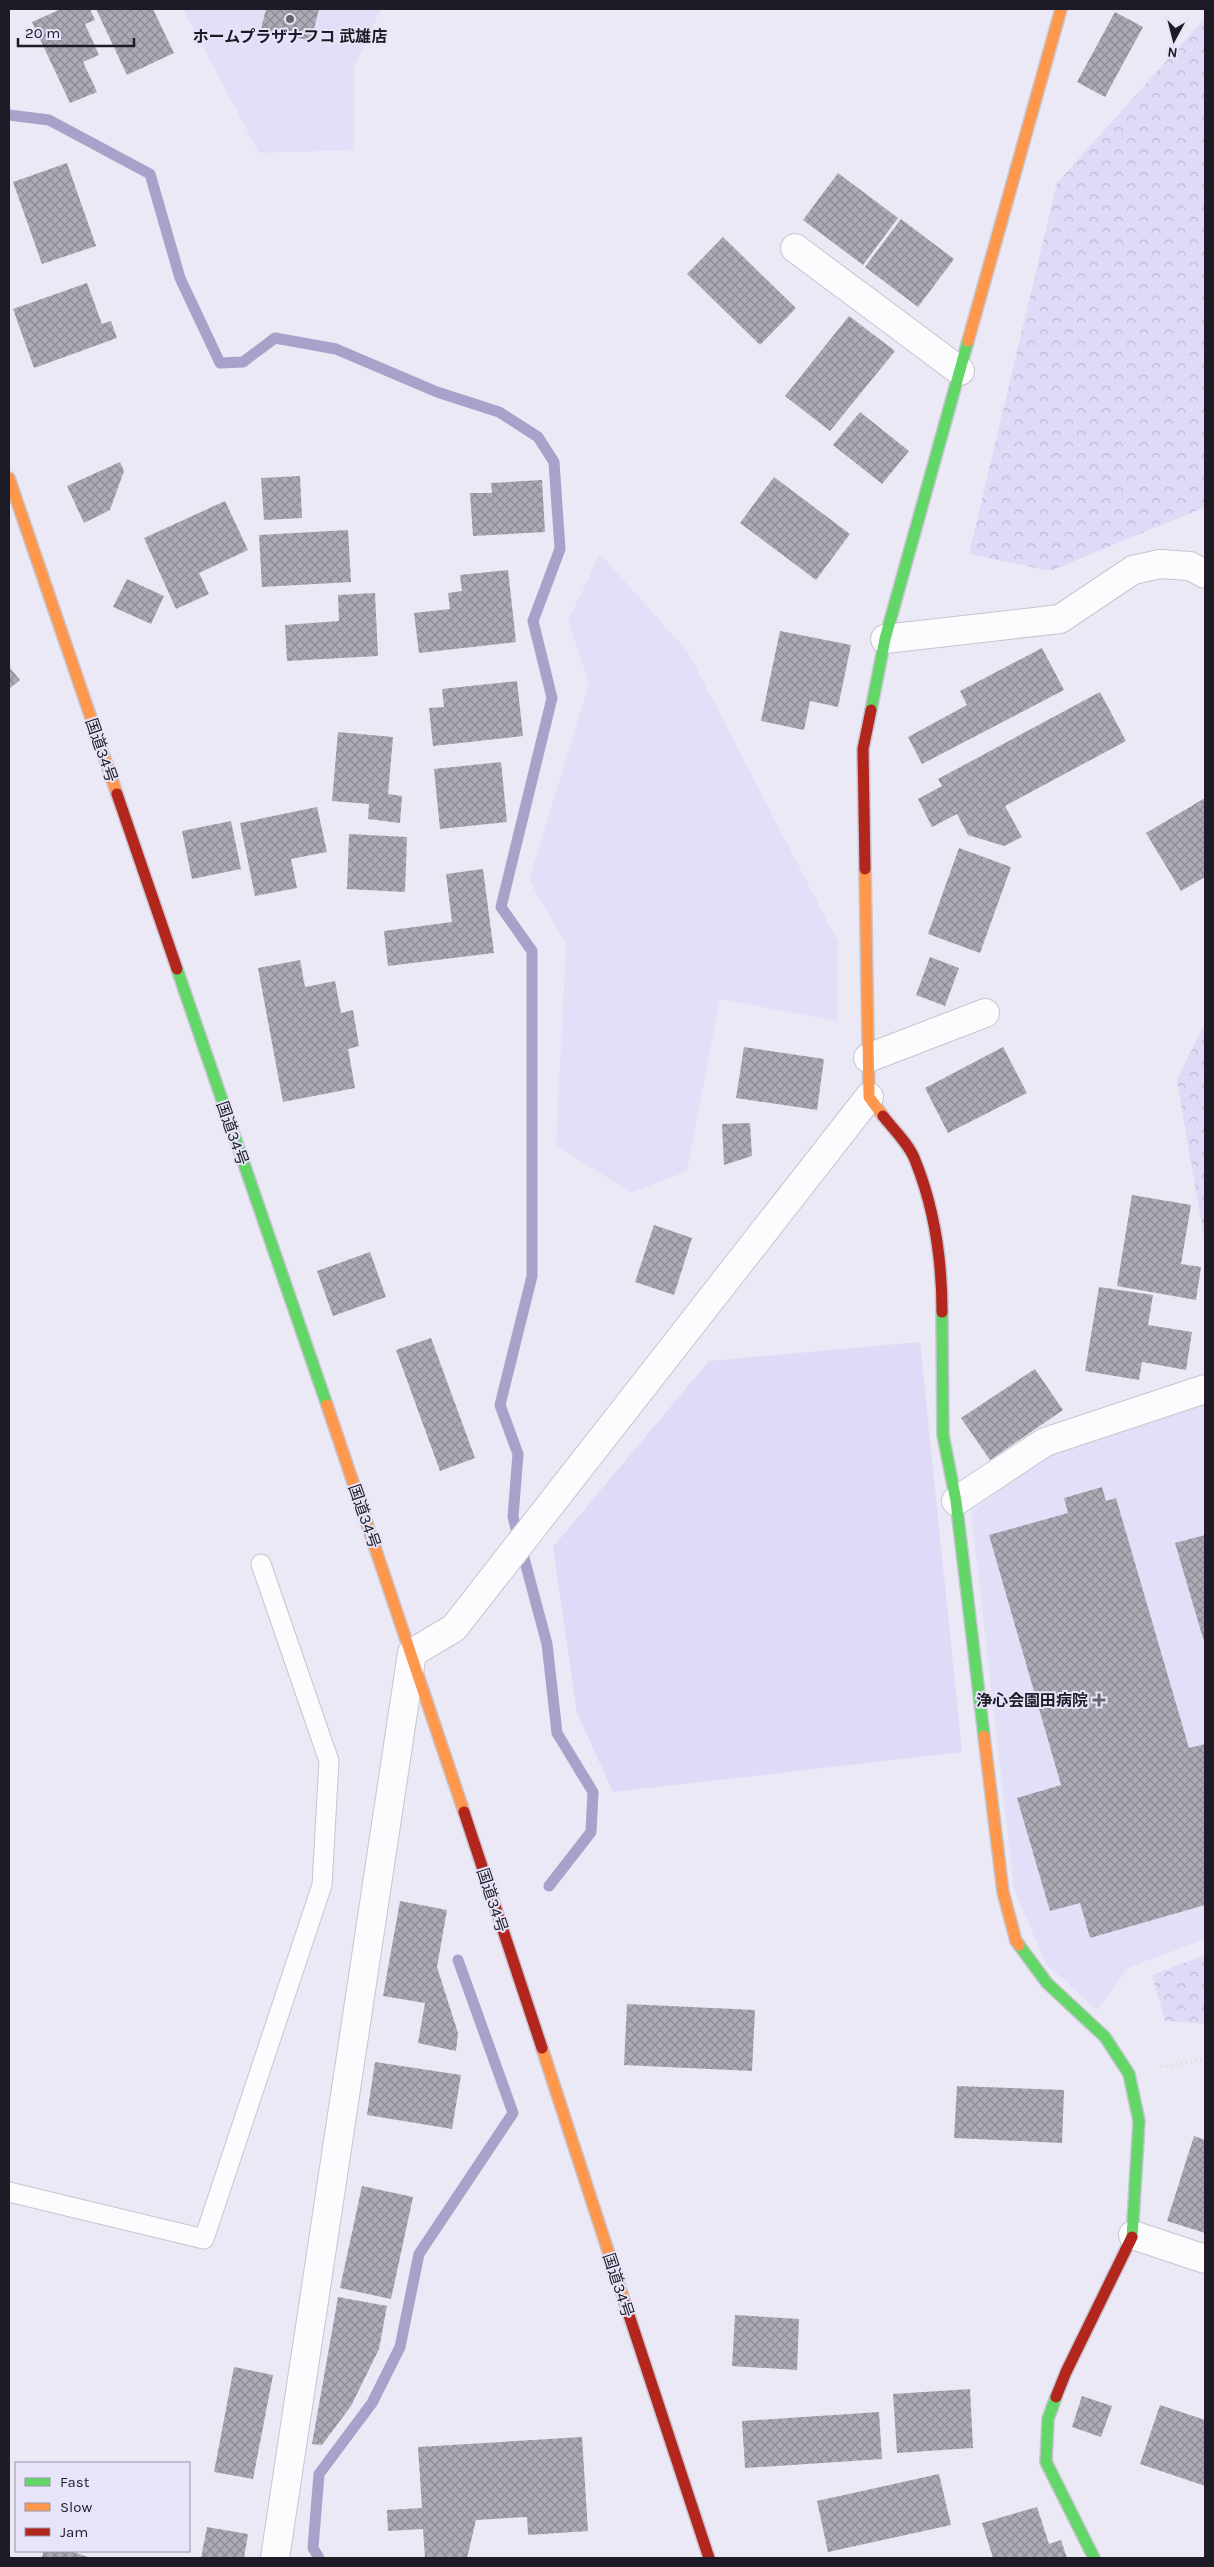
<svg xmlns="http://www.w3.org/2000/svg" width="1214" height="2567" viewBox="0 0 1214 2567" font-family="Karla,'Noto Sans JP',sans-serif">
<defs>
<pattern id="forest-crowns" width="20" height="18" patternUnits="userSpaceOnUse" patternTransform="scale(1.25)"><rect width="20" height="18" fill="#dedaf7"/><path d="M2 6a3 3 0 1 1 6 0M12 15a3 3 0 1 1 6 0" fill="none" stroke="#bebad4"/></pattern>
<pattern id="building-cross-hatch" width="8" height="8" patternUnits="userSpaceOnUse" patternTransform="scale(1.25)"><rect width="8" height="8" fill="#acabb5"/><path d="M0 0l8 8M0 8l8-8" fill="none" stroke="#8b8a93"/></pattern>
</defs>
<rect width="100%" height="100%" fill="#eae9f5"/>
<g fill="#e2e0f8">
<path d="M183,9H381L354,67V150L259,153Z"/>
<path d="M600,554L688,652L838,942L837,1021L720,999L687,1171L631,1193L556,1145L566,945L529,880L589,684L568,621Z"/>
<path d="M1205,1405V1939L1128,1968L1097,2010L1046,1964L1014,1889L971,1511L1060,1448Z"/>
</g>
<g fill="url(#forest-crowns)">
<path d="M1205,18V507L1050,571L969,554L1057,183Z"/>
<path d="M1205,1023V1244L1177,1080Z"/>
<path d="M1205,1955V2024L1165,2021L1152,1975Z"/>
</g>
<path fill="#dedaf7" d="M920,1342L962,1752L613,1792L577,1713L553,1547L709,1361Z"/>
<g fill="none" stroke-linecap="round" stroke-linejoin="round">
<g stroke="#a8a2cb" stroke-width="11">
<path d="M9,115L49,120L150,174L180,278L220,363L243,362L275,338L336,349L437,392L499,412L538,437L554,462L560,549L533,621L552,698L501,907L532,951V1276L500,1405L518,1454L513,1517L547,1644L557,1733L593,1792L591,1832L549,1886"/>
<path d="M319,2558L313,2548L319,2474L372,2403L400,2347L419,2254L513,2113L458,1960"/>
</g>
</g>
<g fill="url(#building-cross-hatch)">
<path d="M61,9H90L95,20L85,24L99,55L83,62L97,92L70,103L32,22Z"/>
<path d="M96,9H153L174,53L127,75Z"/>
<path d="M266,9H319L311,41L261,29Z"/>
<path d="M1115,12L1143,27L1105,97L1077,82Z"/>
<path d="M67,163L96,246L42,264L13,182Z"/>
<path d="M838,173L898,218L863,265L803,220Z"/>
<path d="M901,219L954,259L918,307L865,267Z"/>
<path d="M723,237L796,308L760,345L687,274Z"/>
<path d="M87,283L102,324L111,321L117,338L34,368L13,309Z"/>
<path d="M849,316L895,351L830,431L785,396Z"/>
<path d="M860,412L909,451L882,484L833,445Z"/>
<path d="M120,462L124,471L110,510L84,523L67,486Z"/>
<path d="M300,476L302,518L264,520L261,478Z"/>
<path d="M774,477L850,534L816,580L740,523Z"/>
<path d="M542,480L545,532L473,536L470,493H492L491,483Z"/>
<path d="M225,501L248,550L199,573L209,594L176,609L144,538Z"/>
<path d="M348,530L351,582L262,587L259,535Z"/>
<path d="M508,570L516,642L419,653L414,613L450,609L448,593L462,591L460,575Z"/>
<path d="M127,579L164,596L151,624L113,607Z"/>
<path d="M375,593L378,656L287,661L285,625L339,621L338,595Z"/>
<path d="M780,631L851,645L838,707L810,701L804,730L761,721Z"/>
<path d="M1042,648L1064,690L922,764L908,737L967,705L960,691Z"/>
<path d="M9,667L20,680L9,689Z"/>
<path d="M517,681L523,736L433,746L429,708L444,707L442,689Z"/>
<path d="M1100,692L1126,741L1005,806L1022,837L1004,846L968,835L957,814L932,827L918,799L942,786L938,779Z"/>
<path d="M338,732L393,737L388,794L402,796L400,823L368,819L369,804L332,801Z"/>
<path d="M501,762L507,822L440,829L434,769Z"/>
<path d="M1205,798V877L1181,891L1146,833Z"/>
<path d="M317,807L327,852L291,859L297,888L255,896L240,823Z"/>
<path d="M231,821L241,869L192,879L182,831Z"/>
<path d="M349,834L407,837L405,892L347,889Z"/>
<path d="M959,848L1011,867L980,953L928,934Z"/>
<path d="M483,869L494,953L388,966L384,931L452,922L446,874Z"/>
<path d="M930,957L959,968L945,1006L916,995Z"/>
<path d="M300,960L305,987L335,981L341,1013L353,1010L359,1046L348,1049L355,1088L283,1102L258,968Z"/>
<path d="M744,1047L824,1059L817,1110L736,1098Z"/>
<path d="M1003,1047L1027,1093L948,1133L925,1088Z"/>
<path d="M750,1123L752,1156L724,1165L722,1124Z"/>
<path d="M1132,1195L1191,1205L1181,1264L1201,1267L1196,1300L1117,1286Z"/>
<path d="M654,1225L692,1238L674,1295L635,1282Z"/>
<path d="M370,1252L386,1297L333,1316L317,1271Z"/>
<path d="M1099,1287L1153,1295L1148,1325L1192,1332L1186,1370L1142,1362L1139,1380L1085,1371Z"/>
<path d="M431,1338L475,1458L440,1471L396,1350Z"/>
<path d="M1035,1369L1063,1410L990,1460L961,1418Z"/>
<path d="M1102,1487L1106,1501L1116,1498L1189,1748L1205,1744V1905L1090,1938L1080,1903L1050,1911L1017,1798L1061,1785L989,1535L1068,1513L1064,1498Z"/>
<path d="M1205,1535V1645L1175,1543Z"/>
<path d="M400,1901L447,1910L437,1967L458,2033L456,2051L418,2043L425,2003L383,1996Z"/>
<path d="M627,2004L755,2010L752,2071L624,2065Z"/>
<path d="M375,2062L461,2075L452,2129L367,2115Z"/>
<path d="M957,2086L1064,2090L1062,2143L954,2138Z"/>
<path d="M1194,2136L1205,2140V2233L1167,2221Z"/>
<path d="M362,2186L413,2197L391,2299L340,2288Z"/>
<path d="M338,2297L387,2306L379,2349L351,2406L322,2445L312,2444Z"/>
<path d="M735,2315L799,2319L797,2370L732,2366Z"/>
<path d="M234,2367L273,2375L253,2479L214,2472Z"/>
<path d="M970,2389L973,2448L897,2453L893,2394Z"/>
<path d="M1082,2396L1112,2406L1101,2437L1072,2427Z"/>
<path d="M1160,2405L1205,2420V2486L1140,2464Z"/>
<path d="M879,2412L882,2459L745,2468L742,2421Z"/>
<path d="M582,2437L588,2531L528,2535L527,2517L476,2520L467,2558H425L423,2529L388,2531L387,2510L422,2508L418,2447Z"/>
<path d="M939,2474L951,2525L828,2552L817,2501Z"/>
<path d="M1037,2507L1049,2544L1061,2540L1067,2558H993L982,2523Z"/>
<path d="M207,2527L248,2534L244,2558H201Z"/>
<path d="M44,2551H70L91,2558H41Z"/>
</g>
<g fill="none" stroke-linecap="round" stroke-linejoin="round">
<g stroke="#c6c5d0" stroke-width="21">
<path id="lane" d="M9,2192L204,2239L322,1885L329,1761L261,1564"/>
</g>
<g stroke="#c6c5d0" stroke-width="30">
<g id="street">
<path d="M795,248L960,371"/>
<path d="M885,639L1060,619L1133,570L1160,564L1190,566L1205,574"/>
<path d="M868,1058L985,1013"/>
<path d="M956,1501L1045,1442L1205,1389"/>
<path d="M1133,2235L1205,2259"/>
<path d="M275,2558L412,1653L454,1628L869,1097"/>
</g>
</g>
<g stroke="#c6c5d0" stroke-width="14">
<g id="fast">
<path d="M871,710L885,639L968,341"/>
<path d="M177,969L327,1405"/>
<path d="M942,1312L943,1435L956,1501L984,1736"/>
<path d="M1019,1945L1047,1983L1105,2037L1129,2074L1139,2121L1132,2237"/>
<path d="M1056,2397L1048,2419L1046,2462L1094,2558"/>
</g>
</g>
<g stroke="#c6c5d0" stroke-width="14">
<g id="slow">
<path d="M968,341L1061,9"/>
<path d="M9,478L117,794"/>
<path d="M865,869L869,1097L883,1116"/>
<path d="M327,1405L464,1812"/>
<path d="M984,1736L1003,1892L1016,1941L1019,1945"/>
<path d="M542,2048L625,2303"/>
</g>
</g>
<g stroke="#c6c5d0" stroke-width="14">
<g id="jam">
<path d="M117,794L177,969"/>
<path d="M865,869L863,749L871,710"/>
<path d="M883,1116C893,1129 909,1144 915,1160C934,1207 942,1261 942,1312"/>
<path d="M464,1812L542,2048"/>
<path d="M625,2303L709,2558"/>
<path d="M1056,2397L1066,2372L1132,2237"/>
</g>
</g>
<path stroke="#d8d7dc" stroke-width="3" stroke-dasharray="1 4" stroke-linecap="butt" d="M1161,2067L1205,2059"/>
<use href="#lane" stroke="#fcfcfe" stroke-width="19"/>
<use href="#street" stroke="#fcfcfe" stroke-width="28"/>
<use href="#fast" stroke="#63d668" stroke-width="11"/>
<use href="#slow" stroke="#ff974d" stroke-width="11"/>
<use href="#jam" stroke="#b3261e" stroke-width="11"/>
</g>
<g fill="#65636e" stroke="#e7e4fa" stroke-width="2">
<circle cx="290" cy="19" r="5"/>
<path d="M1096.5 1692.5h5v5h5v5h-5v5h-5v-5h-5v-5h5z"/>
</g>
<g text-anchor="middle" stroke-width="4" stroke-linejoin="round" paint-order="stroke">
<g font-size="16" font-weight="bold" fill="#1d1b25" stroke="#e7e4fa">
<text x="290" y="42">ホームプラザナフコ 武雄店</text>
<text x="1088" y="1706" text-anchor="end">浄心会園田病院</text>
</g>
<g font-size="16" fill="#1d1b25" stroke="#e7e4fa">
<text transform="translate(102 750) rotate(71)" y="6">国道34号</text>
<text transform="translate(233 1133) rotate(71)" y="6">国道34号</text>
<text transform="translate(365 1516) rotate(71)" y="6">国道34号</text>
<text transform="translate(493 1900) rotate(72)" y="6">国道34号</text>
<text transform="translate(619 2285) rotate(72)" y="6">国道34号</text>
</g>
</g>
<rect width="1214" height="2567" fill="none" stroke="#1d1b25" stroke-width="20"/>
<rect x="15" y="2462" width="175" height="90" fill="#e7e4fa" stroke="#9694a5"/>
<rect x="25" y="2478" width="25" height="8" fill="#63d668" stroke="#9694a5"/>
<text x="60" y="2487" font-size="15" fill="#1d1b25">Fast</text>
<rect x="25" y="2503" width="25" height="8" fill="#ff974d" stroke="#9694a5"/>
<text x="60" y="2512" font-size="15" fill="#1d1b25">Slow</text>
<rect x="25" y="2528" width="25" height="8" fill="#b3261e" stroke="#9694a5"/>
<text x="60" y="2537" font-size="15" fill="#1d1b25">Jam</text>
<g transform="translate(1174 40) rotate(187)" stroke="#e7e4fa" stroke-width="4" paint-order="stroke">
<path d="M0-4L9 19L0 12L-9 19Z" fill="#1d1b25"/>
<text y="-8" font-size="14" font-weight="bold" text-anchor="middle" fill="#1d1b25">N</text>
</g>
<path d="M18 38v8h116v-8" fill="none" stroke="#1d1b25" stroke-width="2.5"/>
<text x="25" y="38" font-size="15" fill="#1d1b25" stroke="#e7e4fa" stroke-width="4" paint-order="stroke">20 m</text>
</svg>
